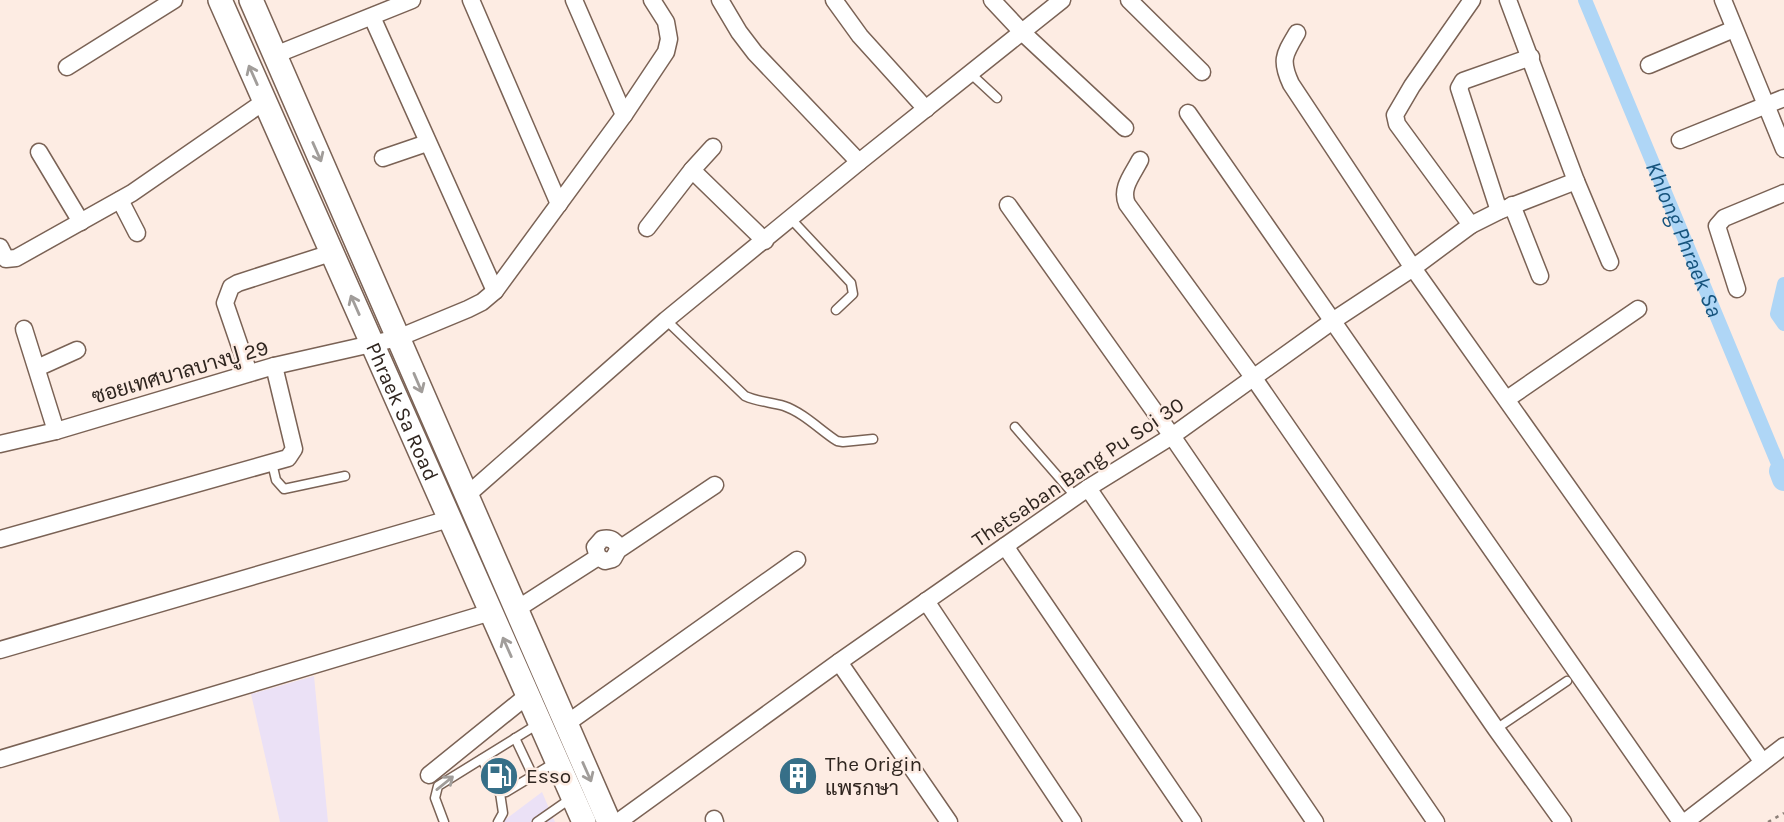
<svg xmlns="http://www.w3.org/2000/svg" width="1784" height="822" viewBox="0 0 1784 822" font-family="Karla,Sarabun,sans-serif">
<rect width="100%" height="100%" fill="#fdece3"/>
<g fill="#ebe1f6">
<path d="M314,676L328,822H280L251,694Z"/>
<path d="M542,792L555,822H502Z"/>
</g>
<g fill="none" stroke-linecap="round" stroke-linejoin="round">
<g stroke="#afd6f6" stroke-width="14">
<path id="s1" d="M1585,0L1781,471L1784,468"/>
<path d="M1784,284L1777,314L1784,324"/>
</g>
<path stroke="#afd6f6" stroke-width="24" d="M1781,471L1784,479"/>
<g stroke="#7a6255" stroke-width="11">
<g id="lane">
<path d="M970,73L997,98"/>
<path d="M791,219L851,283L853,294L836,310"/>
<path d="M666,320L745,396C758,402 771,402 784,406C804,413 820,430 837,441L843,442L873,439"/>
<path d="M1015,427L1075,496"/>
<path d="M272,463L276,480L284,489L345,476"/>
<path d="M1496,729L1567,681"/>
<path d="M515,738L533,776"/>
<path d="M482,759L496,789L500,793L506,792L554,763"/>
<path d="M444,822L435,798L438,786L538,724"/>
<path d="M498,822L503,813L500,793"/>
<path d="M537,822L570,799"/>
</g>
</g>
<g stroke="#7a6255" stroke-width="19">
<g id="street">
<path d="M471,0L559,204"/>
<path d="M574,0L624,115"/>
<path d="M720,0L739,32L755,53L859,162"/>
<path d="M834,0L860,36L926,109"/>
<path d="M992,0L1022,32L1125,128"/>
<path d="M1129,0L1202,72"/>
<path d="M1508,0L1576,181L1610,262"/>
<path d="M1723,0L1784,149"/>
<path d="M372,17L495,291"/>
<path d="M1297,33C1284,55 1280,60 1291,84L1413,268L1762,761"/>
<path d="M275,55L412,0"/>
<path d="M1649,65L1734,29"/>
<path d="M67,67L174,0"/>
<path d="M1188,113L1681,822"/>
<path d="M1680,140L1784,98"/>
<path d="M39,152L81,222"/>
<path d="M383,158L427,143"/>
<path d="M1140,160C1133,174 1120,188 1127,204L1253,377L1496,729L1563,822"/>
<path d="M692,170L713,147"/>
<path d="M120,200L137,233"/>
<path d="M1008,205L1172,436L1436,822"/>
<path d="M1512,205L1540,276"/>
<path d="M1499,211L1459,88L1463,81L1531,57"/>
<path d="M1471,225L1397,124L1395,115L1412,86L1472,0"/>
<path d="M647,228L692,170L765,241"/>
<path d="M0,247L6,259L16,258L132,193L265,101"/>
<path d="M1737,289L1717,226L1724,218L1784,193"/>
<path d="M24,329L56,431"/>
<path d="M37,368L77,350"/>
<path d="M249,373L225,303L231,287L238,283L331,253"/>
<path d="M1507,399L1638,309"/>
<path d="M0,444L56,431L274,366L398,338L468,309L482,302L495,291L624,115L666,52L669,39L666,22L652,0"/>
<path d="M1088,488L1315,822"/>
<path d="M466,496L666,320L859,162L1062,0"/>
<path d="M0,539L288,458L294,449L274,366"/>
<path d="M1005,546L1193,822"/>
<path d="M618,550C617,541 611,537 602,539L595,547L598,557L605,561L613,559L618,550L715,485"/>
<path d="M926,601L1073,822"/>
<path d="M517,609L598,557"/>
<path d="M0,650L449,519"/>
<path d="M839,662L949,822"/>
<path d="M566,724L797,560"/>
<path d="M0,759L491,612"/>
<path d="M429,775L528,695"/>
<path d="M714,819L715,822"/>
<path d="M618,822L839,662L1088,488L1172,436L1334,320L1413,268L1471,225L1499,211L1576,181"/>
<path d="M1685,822L1784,746"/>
</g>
</g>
<g stroke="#7a6255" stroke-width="26">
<g id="secondary">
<path id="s2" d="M220,0L584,822"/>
<path d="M251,0L609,822"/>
</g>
</g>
<path stroke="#8c7f77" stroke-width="2.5" stroke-dasharray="3.5 5" stroke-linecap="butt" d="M1768,822L1784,813"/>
<use href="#lane" stroke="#fff" stroke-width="8"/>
<use href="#street" stroke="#fff" stroke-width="16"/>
<use href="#secondary" stroke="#fff" stroke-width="23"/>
</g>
<defs><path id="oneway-shaft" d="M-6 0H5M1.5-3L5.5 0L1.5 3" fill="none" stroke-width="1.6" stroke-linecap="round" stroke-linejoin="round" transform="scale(1.75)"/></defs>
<g stroke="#a19d9a">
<use href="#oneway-shaft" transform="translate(253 75) rotate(-114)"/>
<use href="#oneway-shaft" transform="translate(317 152) rotate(66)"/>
<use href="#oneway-shaft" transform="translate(355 305) rotate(-114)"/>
<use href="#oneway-shaft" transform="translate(418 383) rotate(67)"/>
<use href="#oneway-shaft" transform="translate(507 647) rotate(-114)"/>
<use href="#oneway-shaft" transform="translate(587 772) rotate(66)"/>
<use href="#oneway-shaft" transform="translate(445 783) rotate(-39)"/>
</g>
<defs>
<g id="fuel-disc" transform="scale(2.0125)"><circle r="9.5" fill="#366f88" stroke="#fdece3"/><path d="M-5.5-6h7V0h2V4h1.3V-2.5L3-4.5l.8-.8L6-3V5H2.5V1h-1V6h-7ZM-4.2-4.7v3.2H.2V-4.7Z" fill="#fff"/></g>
<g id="building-disc" transform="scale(2.0125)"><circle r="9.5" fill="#366f88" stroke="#fdece3"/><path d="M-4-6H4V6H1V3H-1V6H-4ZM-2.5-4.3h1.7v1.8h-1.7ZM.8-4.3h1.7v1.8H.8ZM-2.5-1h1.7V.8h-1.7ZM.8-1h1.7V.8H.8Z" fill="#fff"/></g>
</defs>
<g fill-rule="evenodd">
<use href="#fuel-disc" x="499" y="776"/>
<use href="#building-disc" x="798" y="776"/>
</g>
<g text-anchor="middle" stroke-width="5" stroke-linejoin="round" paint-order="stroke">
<g font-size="21" fill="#2f251f" stroke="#fdece3">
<text transform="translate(180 372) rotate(-16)" y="7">ซอยเทศบาลบางปู 29</text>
<text dy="7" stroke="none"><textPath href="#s2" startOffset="450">Phraek Sa Road</textPath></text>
<text transform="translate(1078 472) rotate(-34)" y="7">Thetsaban Bang Pu Soi 30</text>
</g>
<g font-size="21" fill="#2f251f" stroke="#fdece3" text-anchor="start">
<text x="825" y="771">The Origin<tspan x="825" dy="24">แพรกษา</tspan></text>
<text x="526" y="783">Esso</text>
</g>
<g font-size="23" font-style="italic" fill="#17547d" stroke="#fdece3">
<text dy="8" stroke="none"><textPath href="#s1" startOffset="259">Khlong Phraek Sa</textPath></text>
</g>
</g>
</svg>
